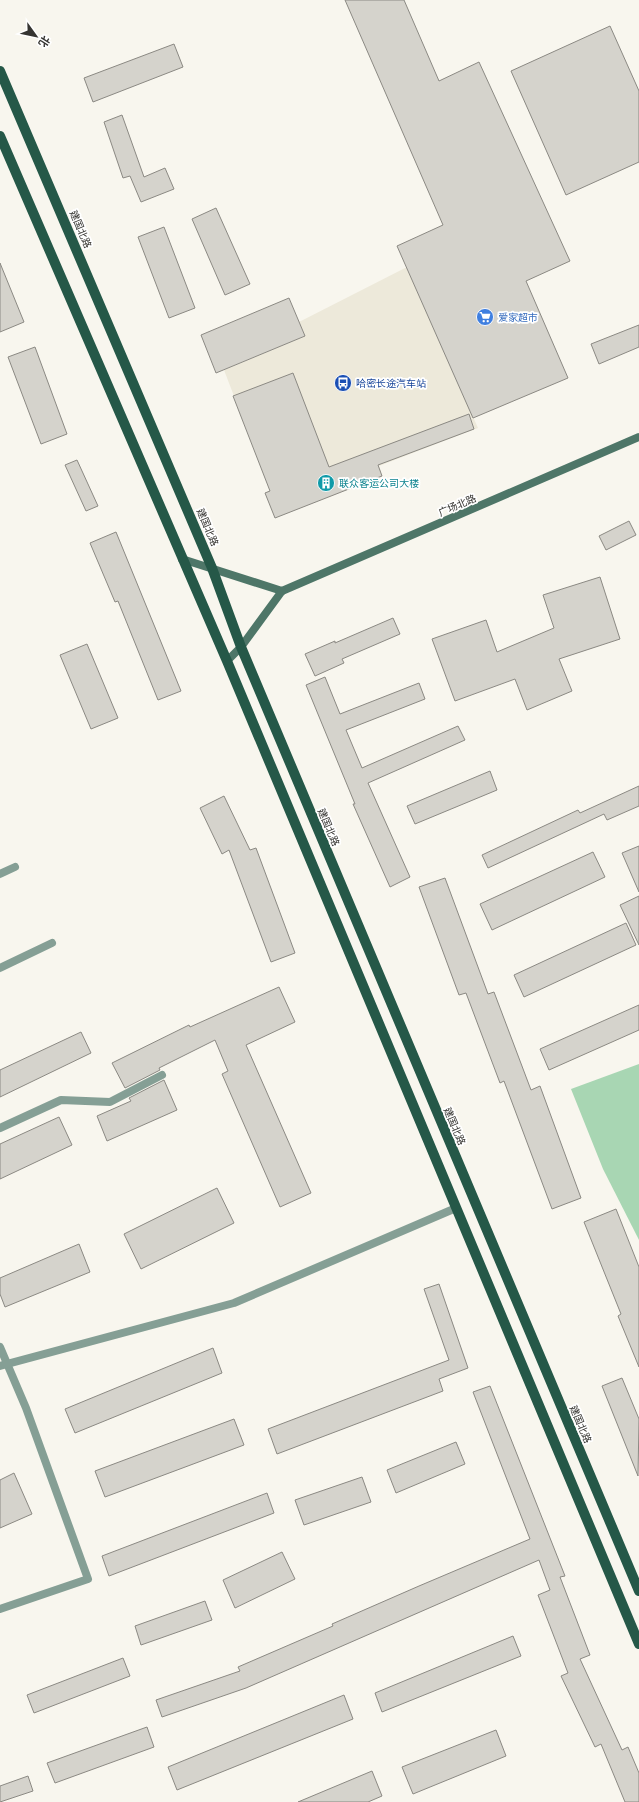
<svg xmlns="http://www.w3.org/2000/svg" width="639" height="1802" viewBox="0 0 639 1802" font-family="Barlow,'Noto Sans SC',sans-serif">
<rect width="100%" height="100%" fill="#f8f6ee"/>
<path fill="#ede9da" d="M407,267L478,428L379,466L382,476L275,518L265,493L270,490L224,370L305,336L299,322Z"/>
<path fill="#a8d6b3" d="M639,1064V1240L603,1169L571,1089Z"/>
<g fill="#d5d3cc" stroke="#8b8983">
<path d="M345,0H404L439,81L479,62L570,261L526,281L568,378L473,418L397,246L443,225Z"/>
<path d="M610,26L639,91V162L566,195L511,71Z"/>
<path d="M174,44L183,67L93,102L84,78Z"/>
<path d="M122,115L144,177L165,168L174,189L141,202L130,176L123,178L104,122Z"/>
<path d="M216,208L250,284L225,295L192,219Z"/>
<path d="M164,227L195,308L169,318L138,237Z"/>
<path d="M0,263L24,322L0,332Z"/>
<path d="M289,298L305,336L216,373L201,335Z"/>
<path d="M639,325V347L599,364L591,344Z"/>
<path d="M35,347L67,434L41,444L8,357Z"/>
<path d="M293,373L329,467L469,414L474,429L378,465L382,476L275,518L265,493L270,491L233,396Z"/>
<path d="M77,460L98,506L86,511L65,465Z"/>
<path d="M629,521L636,535L606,550L599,536Z"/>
<path d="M116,532L181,691L158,700L118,601L115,602L90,543Z"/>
<path d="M600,577L620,639L559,659L572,691L527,710L515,679L455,701L432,639L486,620L497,652L554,628L543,595Z"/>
<path d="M393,618L400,634L342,659L344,663L315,676L305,654L335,641V643Z"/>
<path d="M87,644L118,718L91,729L60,655Z"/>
<path d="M325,677L340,714L419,683L425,699L346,730L362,768L458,726L465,740L368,783L410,877L390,887L353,804H355L306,685Z"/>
<path d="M490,771L497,790L415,824L407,806Z"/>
<path d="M639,786V806L607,820L604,814L488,868L482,855L578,810L580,813Z"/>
<path d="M224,796L250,850L256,848L295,953L271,962L229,850L222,854L200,808Z"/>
<path d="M639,846V892L622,853Z"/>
<path d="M593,852L605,877L492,930L480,904Z"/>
<path d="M445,878L488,994L494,992L531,1090L540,1086L581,1198L552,1209L504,1081L500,1083L466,993L459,995L419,887Z"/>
<path d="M639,896V945L620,905Z"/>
<path d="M626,923L636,945L524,997L514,975Z"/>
<path d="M279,987L295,1022L246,1045L311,1193L280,1207L222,1074L228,1071L215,1040L159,1068L160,1070L125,1088L112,1063L189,1025L190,1027Z"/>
<path d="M639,1005V1030L549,1070L540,1049Z"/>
<path d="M81,1032L91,1053L0,1097V1070Z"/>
<path d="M164,1080L177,1110L107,1141L97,1116L131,1101L129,1098Z"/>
<path d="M59,1117L72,1145L0,1179V1144Z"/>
<path d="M217,1188L234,1223L141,1269L124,1234Z"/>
<path d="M616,1209L639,1267V1367L618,1316L621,1314L584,1222Z"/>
<path d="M79,1244L90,1272L5,1307L0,1294V1278Z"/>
<path d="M439,1284L468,1368L439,1379L443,1391L277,1454L268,1429L449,1360L424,1289Z"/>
<path d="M213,1348L222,1373L75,1433L65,1409Z"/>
<path d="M622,1378L639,1419L638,1476L602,1386Z"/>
<path d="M490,1386L565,1576L560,1577L590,1655L580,1659L622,1750L628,1747L639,1773V1802H625L601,1744L595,1747L561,1676L568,1673L538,1595L550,1590L539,1560L246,1688L162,1717L156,1700L240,1671L238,1667L333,1626L332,1624L419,1586L530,1539L473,1392Z"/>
<path d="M234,1419L244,1445L105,1497L95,1471Z"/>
<path d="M456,1442L465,1464L396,1493L387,1470Z"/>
<path d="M14,1473L32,1514L0,1528V1480Z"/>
<path d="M362,1477L371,1502L304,1525L295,1500Z"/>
<path d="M267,1493L274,1513L109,1576L102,1556Z"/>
<path d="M282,1552L295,1579L235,1608L223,1580Z"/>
<path d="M205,1601L212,1620L141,1645L135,1626Z"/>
<path d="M513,1636L521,1656L382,1712L375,1693Z"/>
<path d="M123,1658L130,1676L34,1713L27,1695Z"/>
<path d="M344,1695L353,1719L177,1790L168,1767Z"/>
<path d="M147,1727L154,1747L55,1783L47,1763Z"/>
<path d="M496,1730L506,1756L413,1794L402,1767Z"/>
<path d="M372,1771L382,1796L368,1802H298Z"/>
<path d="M28,1776L33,1791L0,1802V1786Z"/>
</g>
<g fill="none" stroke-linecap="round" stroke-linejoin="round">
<g stroke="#859f95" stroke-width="8">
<path d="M0,874L15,867"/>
<path d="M0,968L52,943"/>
<path d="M0,1128L61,1100L110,1102L162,1075"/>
<path d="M0,1347L26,1408L88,1579L0,1609"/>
<path d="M0,1366L234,1303L456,1208"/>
</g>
<g stroke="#4e7668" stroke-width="8">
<path d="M182,559L282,591"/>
<path d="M282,591L639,437"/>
<path d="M227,661L241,647L282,591"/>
</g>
<g stroke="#255848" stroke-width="10">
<path d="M0,71L212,568L241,647L639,1591"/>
<path d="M0,136L227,661L639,1644"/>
</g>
</g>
<defs>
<g id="supermarket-disc" transform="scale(0.9)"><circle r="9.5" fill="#3f7fe0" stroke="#fff"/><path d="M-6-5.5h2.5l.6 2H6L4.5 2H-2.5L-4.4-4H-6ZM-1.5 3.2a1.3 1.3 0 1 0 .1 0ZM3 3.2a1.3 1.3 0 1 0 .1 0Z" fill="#fff"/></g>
<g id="bus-disc" transform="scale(0.9)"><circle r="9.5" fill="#1a4fb4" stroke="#fff"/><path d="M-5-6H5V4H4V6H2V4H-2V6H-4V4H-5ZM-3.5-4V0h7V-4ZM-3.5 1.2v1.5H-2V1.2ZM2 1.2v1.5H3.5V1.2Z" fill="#fff"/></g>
<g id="building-disc" transform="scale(0.9)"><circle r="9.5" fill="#0f9aa8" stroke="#fff"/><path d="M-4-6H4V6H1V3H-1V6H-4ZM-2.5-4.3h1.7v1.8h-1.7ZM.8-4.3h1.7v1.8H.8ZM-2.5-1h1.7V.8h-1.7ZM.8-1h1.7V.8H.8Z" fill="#fff"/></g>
</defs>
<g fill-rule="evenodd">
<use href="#supermarket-disc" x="485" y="317"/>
<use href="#bus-disc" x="343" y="383"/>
<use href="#building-disc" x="326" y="483"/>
</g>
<g text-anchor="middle" stroke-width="3.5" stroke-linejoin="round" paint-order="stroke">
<g font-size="10" fill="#353431" stroke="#fff">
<text transform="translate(81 229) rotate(67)" y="4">建国北路</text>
<text transform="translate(457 505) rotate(-23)" y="4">广场北路</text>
<text transform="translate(208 527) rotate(67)" y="4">建国北路</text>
<text transform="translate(329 827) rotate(67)" y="4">建国北路</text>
<text transform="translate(455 1126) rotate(67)" y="4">建国北路</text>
<text transform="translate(581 1424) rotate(67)" y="4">建国北路</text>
</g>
<g font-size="10" fill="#366cbe" stroke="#fff" text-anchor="start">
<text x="498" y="321">爱家超市</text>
</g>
<g font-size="10" fill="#164399" stroke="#fff" text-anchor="start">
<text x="356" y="387">哈密长途汽车站</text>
</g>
<g font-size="10" fill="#0d838f" stroke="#fff" text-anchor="start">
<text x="339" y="487">联众客运公司大楼</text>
</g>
</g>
<g transform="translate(36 36) rotate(123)" stroke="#ffffff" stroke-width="3" paint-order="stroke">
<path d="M0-3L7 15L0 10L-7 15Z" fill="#353431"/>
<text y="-6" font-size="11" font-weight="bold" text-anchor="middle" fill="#353431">北</text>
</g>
</svg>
